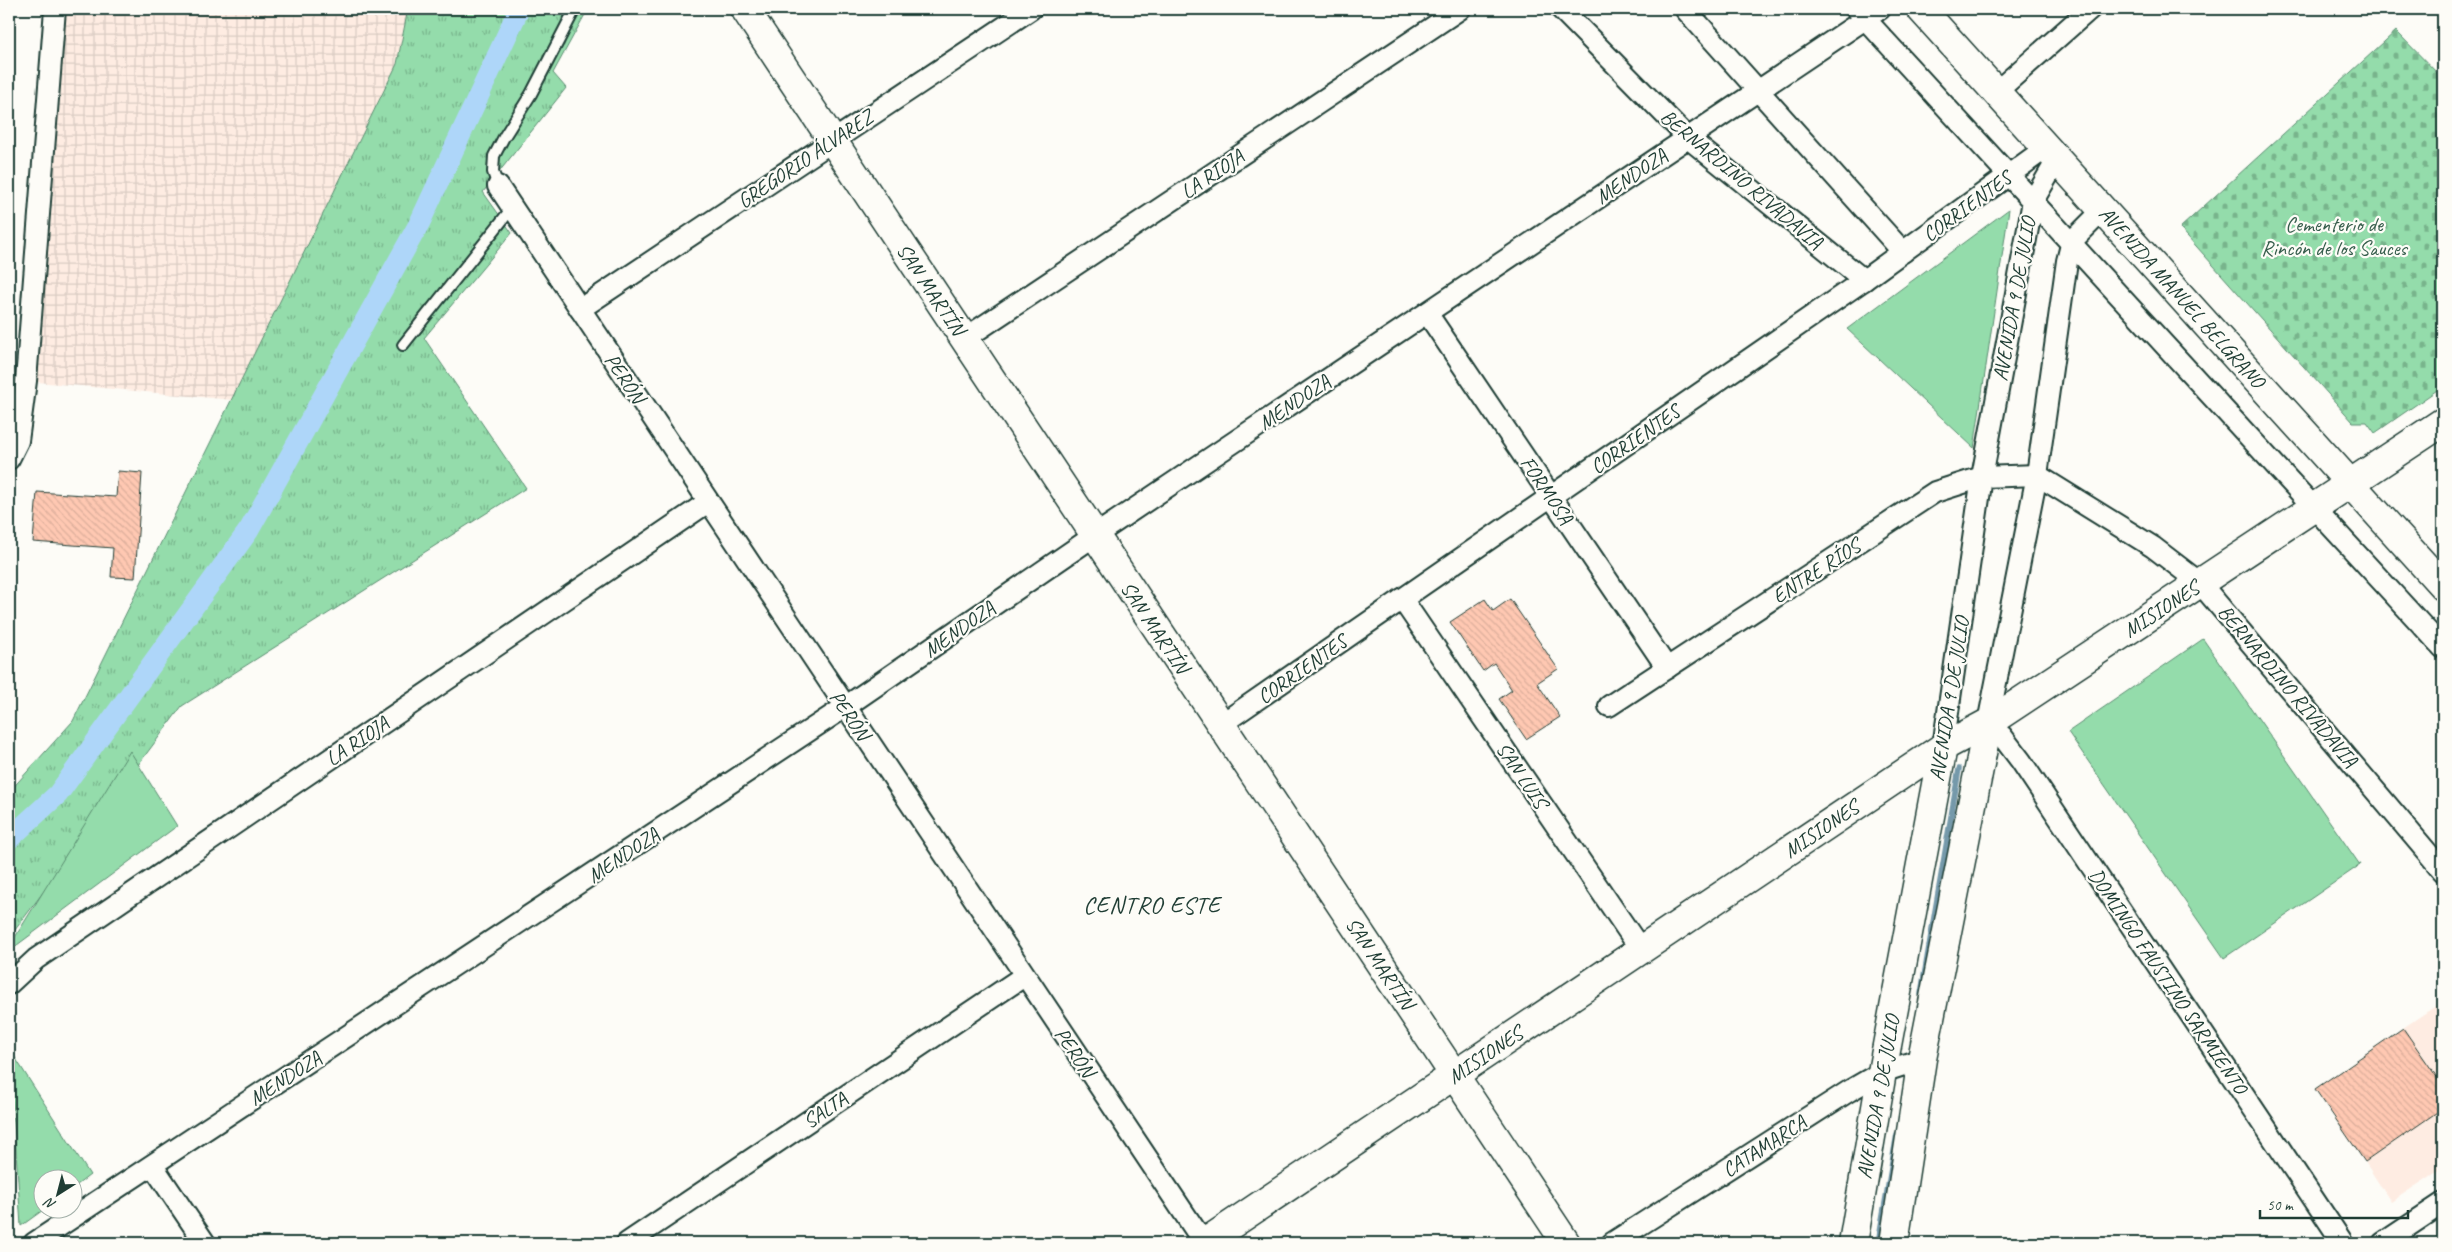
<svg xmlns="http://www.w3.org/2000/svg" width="2452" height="1252" viewBox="0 0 2452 1252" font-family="Caveat,sans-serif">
<defs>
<pattern id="industrial-grid" width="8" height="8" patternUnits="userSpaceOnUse" patternTransform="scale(1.25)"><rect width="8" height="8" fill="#feece2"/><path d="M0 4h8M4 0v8" fill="none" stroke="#d9cbc2"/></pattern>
<pattern id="grass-tufts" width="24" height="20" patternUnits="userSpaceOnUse" patternTransform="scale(1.25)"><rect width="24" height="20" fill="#94dcab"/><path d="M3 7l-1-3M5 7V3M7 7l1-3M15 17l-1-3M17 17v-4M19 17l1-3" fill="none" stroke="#78b48c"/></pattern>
<pattern id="cemetery-stones" width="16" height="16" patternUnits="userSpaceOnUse" patternTransform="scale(1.25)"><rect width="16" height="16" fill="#94dcab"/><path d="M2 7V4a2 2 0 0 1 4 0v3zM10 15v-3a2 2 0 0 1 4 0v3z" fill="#78b48c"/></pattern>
<pattern id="building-back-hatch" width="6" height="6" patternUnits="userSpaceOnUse" patternTransform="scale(1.25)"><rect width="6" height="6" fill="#ffc8b2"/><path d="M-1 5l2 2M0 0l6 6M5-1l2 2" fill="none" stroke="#daad9a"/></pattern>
</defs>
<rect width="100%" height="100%" fill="#fdfcf7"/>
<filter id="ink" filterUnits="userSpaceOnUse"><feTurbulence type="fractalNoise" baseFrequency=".02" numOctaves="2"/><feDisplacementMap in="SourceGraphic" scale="10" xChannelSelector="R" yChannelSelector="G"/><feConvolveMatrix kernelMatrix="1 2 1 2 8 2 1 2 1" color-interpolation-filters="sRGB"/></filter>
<g filter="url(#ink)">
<g fill="#feece2">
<path d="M2443,1001V1086L2403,1028Z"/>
<path d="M2443,1108V1168L2391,1202L2365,1162Z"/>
</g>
<path fill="url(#industrial-grid)" d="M55,9H408L397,64L233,400L26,381Z"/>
<path fill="url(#grass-tufts)" stroke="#5a8c70" d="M408,9H588L553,73L566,88L483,192L512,233L424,338L526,488L182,706L9,938V792L73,721L397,64Z"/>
<path fill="url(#cemetery-stones)" stroke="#5a8c70" d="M2396,31L2443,79V386L2375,433L2367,422H2353L2180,228Z"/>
<g fill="#94dcab" stroke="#5a8c70">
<path d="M2009,209L1974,448L1847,329Z"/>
<path d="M2203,639L2360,865L2224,958L2068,732Z"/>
<path d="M130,751L177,826L9,951V947Z"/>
<path d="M9,1048L90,1175L73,1188L72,1180H42L43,1210L21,1226Z"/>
</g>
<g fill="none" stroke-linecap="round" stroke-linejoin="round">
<g stroke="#7599aa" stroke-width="5.5">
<path d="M1921,994L1959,769"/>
<path d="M1878,1243L1897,1134"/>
</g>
<path stroke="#aed6f9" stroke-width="21" d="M9,839L58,794L249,530L420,222L519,9"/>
</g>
<g fill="url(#building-back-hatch)" stroke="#1f3d34">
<path d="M118,471L142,473L135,578L111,577L113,548L33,542L37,492L116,497Z"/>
<path d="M1485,599L1493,611L1510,599L1558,669L1537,683L1560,717L1526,739L1499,699L1512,690L1494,663L1483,671L1450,622Z"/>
<path d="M2403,1028L2443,1086V1108L2365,1162L2315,1089Z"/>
</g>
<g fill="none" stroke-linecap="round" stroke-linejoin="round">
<g stroke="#1f3d34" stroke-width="14">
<g id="lane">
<path d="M498,186L493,172L494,156L504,137L531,94L575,9"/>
<path d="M403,345L512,208"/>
</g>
</g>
<g stroke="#1f3d34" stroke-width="24">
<g id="street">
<path d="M1561,9L1688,138L1864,280"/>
<path d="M1685,9L1903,252"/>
<path d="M1856,9L2443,648"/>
<path d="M1996,92L2090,9"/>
<path d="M498,186L1204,1243"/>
<path d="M2103,210L2072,241L2067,261L2037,475L1988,723L2002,736L2021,761L2343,1243"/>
<path d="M580,309L1031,9"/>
<path d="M1427,313L1667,668"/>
<path d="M964,339L1460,9"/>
<path d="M9,459L18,441L26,381L55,9"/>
<path d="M1402,599L1641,950"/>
<path d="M1609,706L1935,492L1982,477L2037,475L2153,547L2200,583L2443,871"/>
<path d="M1220,725L1864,280L2046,148"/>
<path d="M1943,747L1982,477L2033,201L2057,160"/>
<path d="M9,984L36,959L708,502"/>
<path d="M153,1166L205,1243"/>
<path d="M34,1243L845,707L1094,536L1880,9"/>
<path d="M627,1243L1024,976"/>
<path d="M1612,1243L1849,1091L1882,1072L1922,1059"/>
<path d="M2383,1243L2443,1203"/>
</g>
</g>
<g stroke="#1f3d34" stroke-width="31">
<g id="secondary">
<path d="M745,9L1566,1243"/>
<path d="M1921,9L2443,586"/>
<path d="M1204,1243L1943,747L1988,723L2443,422"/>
<path d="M1853,1243L1882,1072L1943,747"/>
<path d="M1894,1243L1922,1059L1988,723"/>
</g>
</g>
<use href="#lane" stroke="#fdfcf7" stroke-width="10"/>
<use href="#street" stroke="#fdfcf7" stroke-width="20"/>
<use href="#secondary" stroke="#fdfcf7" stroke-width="28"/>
</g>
</g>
<g text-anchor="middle" stroke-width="4.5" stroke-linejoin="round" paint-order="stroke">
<g font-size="21" fill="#1f3d34" stroke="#fdfcf7">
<text transform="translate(805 159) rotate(-34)" y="7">GREGORIO ÁLVAREZ</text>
<text transform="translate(1212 174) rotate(-34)" y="7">LA RIOJA</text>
<text transform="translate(1631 176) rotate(-34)" y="7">MENDOZA</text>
<text transform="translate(1742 179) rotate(40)" y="7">BERNARDINO RIVADAVIA</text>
<text transform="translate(1967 206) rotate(-36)" y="7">CORRIENTES</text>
<text transform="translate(931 289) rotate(56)" y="7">SAN MARTÍN</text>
<text transform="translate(2182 297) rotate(48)" y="7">AVENIDA MANUEL BELGRANO</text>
<text transform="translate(2014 299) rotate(-80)" y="7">AVENIDA 9 DE JULIO</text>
<text transform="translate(625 378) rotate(56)" y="7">PERÓN</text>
<text transform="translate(1294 402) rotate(-34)" y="7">MENDOZA</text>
<text transform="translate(1635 439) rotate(-35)" y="7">CORRIENTES</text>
<text transform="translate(1547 490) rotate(56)" y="7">FORMOSA</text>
<text transform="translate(1816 571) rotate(-33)" y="7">ENTRE RÍOS</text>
<text transform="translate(2161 609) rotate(-33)" y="7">MISIONES</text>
<text transform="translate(1155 627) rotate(56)" y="7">SAN MARTÍN</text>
<text transform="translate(959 629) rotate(-35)" y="7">MENDOZA</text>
<text transform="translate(1302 669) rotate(-35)" y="7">CORRIENTES</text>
<text transform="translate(2288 686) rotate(50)" y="7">BERNARDINO RIVADAVIA</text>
<text transform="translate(1949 699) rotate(-81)" y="7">AVENIDA 9 DE JULIO</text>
<text transform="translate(850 715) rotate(56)" y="7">PERÓN</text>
<text transform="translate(357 741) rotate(-34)" y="7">LA RIOJA</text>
<text transform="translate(1522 775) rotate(56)" y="7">SAN LUIS</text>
<text transform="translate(1821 829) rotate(-34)" y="7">MISIONES</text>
<text transform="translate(623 855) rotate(-34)" y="7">MENDOZA</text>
<text transform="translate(1380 963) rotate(56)" y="7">SAN MARTÍN</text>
<text transform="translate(2168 981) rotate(56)" y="7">DOMINGO FAUSTINO SARMIENTO</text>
<text transform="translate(1075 1052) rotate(56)" y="7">PERÓN</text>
<text transform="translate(1485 1055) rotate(-34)" y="7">MISIONES</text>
<text transform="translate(285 1078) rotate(-33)" y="7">MENDOZA</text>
<text transform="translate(1878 1097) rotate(-80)" y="7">AVENIDA 9 DE JULIO</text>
<text transform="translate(825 1110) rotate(-34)" y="7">SALTA</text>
<text transform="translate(1764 1146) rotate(-33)" y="7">CATAMARCA</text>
</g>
<g font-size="21" fill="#365d4c" stroke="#fdfcf7">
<text x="2334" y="231">Cementerio de<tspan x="2334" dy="24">Rincón de los Sauces</tspan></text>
</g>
<g font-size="24" letter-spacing="1" fill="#1f3d34" stroke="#fdfcf7">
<text x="1152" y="913">CENTRO ESTE</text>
</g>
</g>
<rect width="2452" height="1252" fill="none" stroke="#fdfcf7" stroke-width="30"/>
<rect x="15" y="15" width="2422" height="1222" fill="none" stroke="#1f3d34" stroke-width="2" filter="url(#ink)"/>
<g transform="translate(58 1194) rotate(216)"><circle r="24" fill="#fdfcf7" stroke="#a4b0a9"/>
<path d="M0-4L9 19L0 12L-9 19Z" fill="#1f3d34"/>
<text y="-8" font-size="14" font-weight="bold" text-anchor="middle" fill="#1f3d34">N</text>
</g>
<path d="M2260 1210v8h148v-8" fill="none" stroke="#1f3d34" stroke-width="2.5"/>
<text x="2267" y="1210" font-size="15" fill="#1f3d34" stroke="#fdfcf7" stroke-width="4" paint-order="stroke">50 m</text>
</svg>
